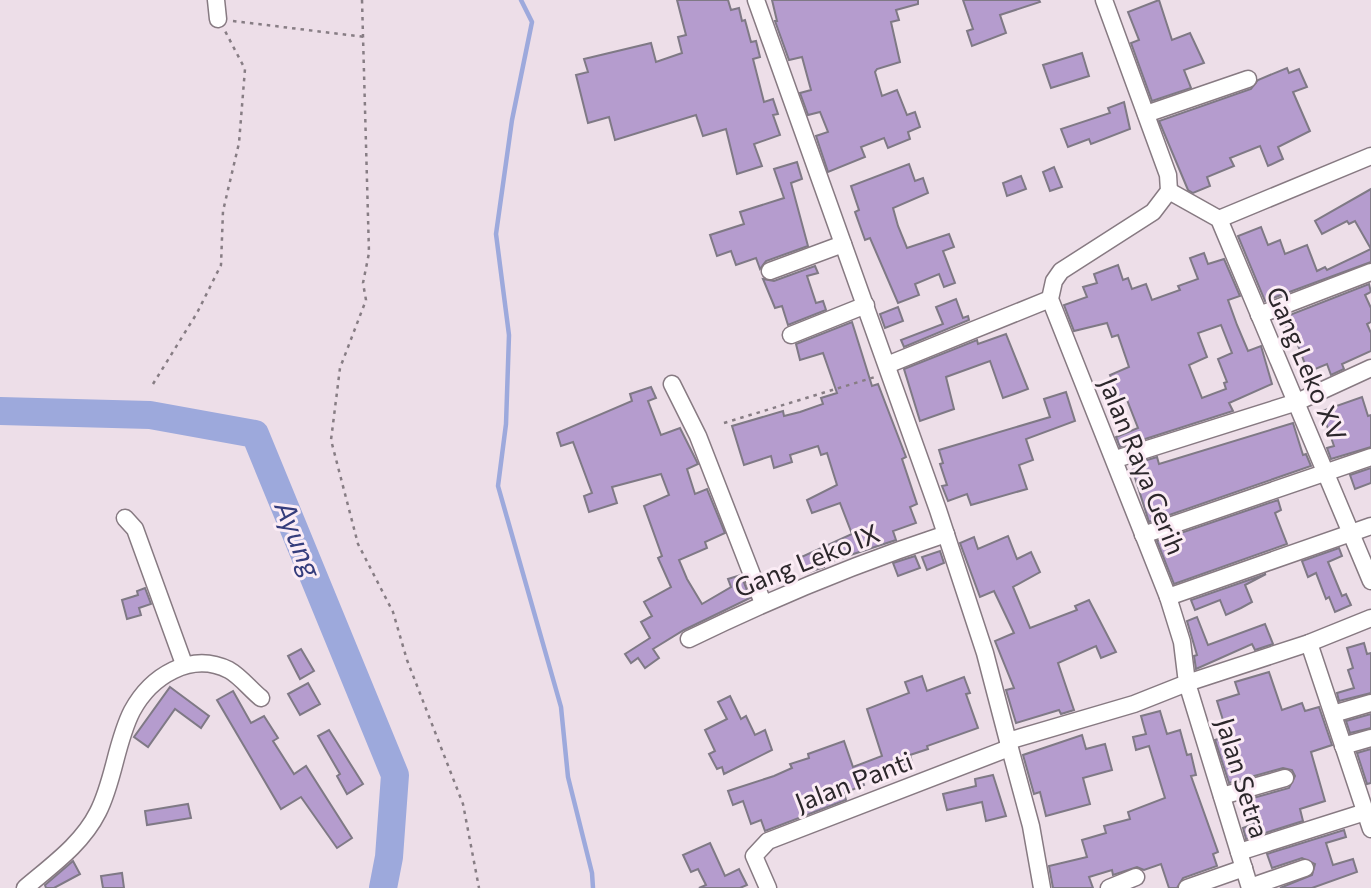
<svg xmlns="http://www.w3.org/2000/svg" width="1371" height="888" viewBox="0 0 1371 888" font-family="Commissioner,sans-serif">
<rect width="100%" height="100%" fill="#eddee8"/>
<g fill="none" stroke-linecap="round" stroke-linejoin="round">
<path stroke="#9da9dc" stroke-width="4.5" d="M521,0L532,22L512,120L496,234L509,335L506,424L498,486L561,707L568,777L592,873L593,888"/>
<path stroke="#9da9dc" stroke-width="28" d="M0,411L150,415L255,434L395,775L389,857L383,888"/>
</g>
<g fill="#b59cce" stroke="#7f7985" stroke-width="2" fill-rule="evenodd">
<path d="M677,0H728L731,10L739,8L742,21L745,20L751,42L756,41L760,57L753,59L764,102L773,99L778,114L773,115L780,135L754,144L762,166L737,174L726,129L703,136L696,115L615,140L609,117L588,123L576,75L588,72L584,59L651,43L656,62L682,53L678,37L686,35Z"/>
<path d="M772,0H918V4L896,10L899,20L891,22L900,62L877,69L875,72L882,96L897,90L907,115L915,112L920,127L908,132L910,139L888,148L884,138L861,147L865,157L828,172L816,136L828,132L820,112L808,115L800,93L811,90L802,57L789,60L775,21H777Z"/>
<path d="M963,0H1039L1040,2L1000,15L1006,33L972,46L967,31L973,29Z"/>
<path d="M1159,0L1172,40L1190,33L1204,63L1184,70L1191,88L1152,101L1131,43L1139,40L1128,12Z"/>
<path d="M1082,53L1089,76L1051,88L1043,65Z"/>
<path d="M1287,68L1289,73L1299,69L1307,87L1293,92L1310,131L1278,147L1283,159L1268,166L1260,146L1230,158L1234,166L1207,177L1210,186L1193,193L1188,190L1159,121L1251,89L1258,80Z"/>
<path d="M1124,102L1130,129L1091,144L1089,139L1068,147L1061,129L1110,113L1108,108Z"/>
<path d="M797,162L802,179L791,183L808,246L766,261L760,269L756,258L736,265L731,251L717,256L710,235L744,224L740,212L784,198L774,169Z"/>
<path d="M909,164L915,181L923,178L928,193L893,208L898,226L907,248L949,234L954,247L943,251L955,283L944,287L939,274L915,284L919,295L898,303L870,238L865,240L855,212L859,210L851,186Z"/>
<path d="M1054,167L1062,187L1050,191L1043,172Z"/>
<path d="M1021,176L1026,189L1007,196L1003,183Z"/>
<path d="M1371,189V262L1265,301L1238,236L1261,227L1268,245L1280,240L1285,254L1307,245L1317,271L1325,267L1327,270L1371,249L1355,221L1349,224L1347,221L1322,234L1315,221Z"/>
<path d="M1204,253L1208,264L1224,259L1240,296L1228,300L1237,325L1248,351L1261,346L1272,384L1229,403L1233,411L1120,447L1116,437L1138,428L1125,395L1119,397L1110,375L1129,367L1118,335L1112,337L1107,323L1074,331L1064,305L1087,297L1083,287L1097,283L1094,274L1118,265L1123,280L1128,278L1132,289L1146,284L1152,300L1180,290L1178,286L1198,279L1190,258ZM1221,325L1232,353L1218,359L1227,382L1224,383L1226,389L1202,398L1189,365L1207,357L1198,333Z"/>
<path d="M815,266L818,273L807,276L816,303L823,301L826,310L788,325L782,306L775,308L763,279L774,281Z"/>
<path d="M1369,284L1371,292L1365,295L1371,308V322L1367,324L1371,333V351L1342,364L1344,369L1331,375L1327,364L1308,372L1294,335L1290,337L1282,318Z"/>
<path d="M956,299L963,318L968,316L969,320L904,347L901,340L943,324L936,307Z"/>
<path d="M898,307L903,321L885,328L880,314Z"/>
<path d="M852,322L872,386L878,384L906,457L902,459L917,504L910,507L916,523L893,531L896,540L823,564L824,567L803,574L797,559L852,534L840,503L812,513L807,500L837,485L827,453L821,455L818,446L790,455L792,462L774,468L771,456L744,465L732,426L783,411L784,416L800,412L823,404L821,398L837,393L823,353L800,360L796,344Z"/>
<path d="M1006,334L1028,389L1003,398L990,361L946,377L954,409L920,421L904,369L977,340L978,344Z"/>
<path d="M651,387L656,398L648,401L661,435L680,428L698,464L687,469L695,494L707,489L725,533L705,542L707,548L679,560L687,579L702,604L731,587L728,579L741,575L750,598L684,630L653,649L659,658L645,668L638,658L631,663L625,654L650,638L641,622L652,616L644,602L671,587L658,558L662,556L644,506L669,495L661,474L612,487L617,503L589,512L584,496L592,493L573,442L561,446L557,433L632,401L630,394Z"/>
<path d="M1066,392L1075,421L1026,439L1033,460L1019,465L1027,489L971,505L967,494L948,501L942,486L947,485L940,464L943,463L939,450L1050,417L1044,399Z"/>
<path d="M1362,397L1368,416L1371,415V447L1331,459L1327,448L1334,446L1322,411Z"/>
<path d="M1293,423L1303,455L1306,454L1311,466L1149,522L1131,465L1157,457L1159,464Z"/>
<path d="M1371,468V483L1355,489L1350,475Z"/>
<path d="M1278,500L1281,510L1275,513L1287,544L1174,584L1157,541Z"/>
<path d="M1008,536L1017,559L1031,552L1040,572L1013,587L1030,628L1077,610L1075,606L1089,600L1116,652L1101,658L1096,646L1058,663L1074,710L1061,714L1059,710L1016,723L1006,690L1014,688L995,641L1014,633L994,591L980,597L960,543L974,537L978,549Z"/>
<path d="M1339,548L1342,556L1328,562L1342,596L1346,594L1351,605L1335,612L1329,597L1326,599L1316,573L1308,577L1302,561Z"/>
<path d="M940,551L944,563L927,570L922,557Z"/>
<path d="M915,556L920,568L898,576L893,563Z"/>
<path d="M1266,574L1245,585L1252,602L1241,608L1226,615L1220,600L1195,610L1191,600Z"/>
<path d="M145,588L151,604L139,608L141,615L127,619L122,600L138,595L137,591Z"/>
<path d="M1197,617L1208,645L1265,624L1273,644L1255,650L1252,644L1196,669L1194,656L1197,655L1187,621Z"/>
<path d="M1364,643L1367,654L1371,653V693L1339,701L1337,693L1354,688L1348,670L1353,668L1347,648Z"/>
<path d="M301,649L314,671L300,679L288,656Z"/>
<path d="M1269,672L1282,710L1302,703L1305,711L1319,707L1332,745L1311,752L1325,801L1300,809L1303,821L1246,839L1243,828L1254,824L1246,800L1289,788L1295,776L1292,770L1283,768L1229,783L1215,740L1228,736L1217,701L1239,694L1235,682Z"/>
<path d="M922,676L927,691L964,677L970,693L966,694L978,728L927,746L928,749L910,755L912,762L862,780L864,785L844,793L846,800L765,831L761,820L751,824L743,801L733,805L728,791L774,776L792,768L790,764L809,758L808,754L844,741L853,767L882,756L867,709L909,693L905,682Z"/>
<path d="M308,683L320,704L300,715L288,694Z"/>
<path d="M170,687L209,716L201,728L175,709L148,747L134,737Z"/>
<path d="M233,691L251,723L264,716L278,738L273,741L294,774L306,766L352,838L337,848L301,797L281,809L217,700Z"/>
<path d="M730,696L741,719L746,716L755,735L765,730L772,750L724,774L722,767L717,769L709,754L715,751L705,730L727,719L718,702Z"/>
<path d="M1160,711L1167,734L1180,730L1187,755L1191,754L1196,775L1191,776L1218,852L1213,854L1217,866L1183,878L1177,888H1169L1161,864L1144,870L1137,867L1113,875L1112,870L1089,877L1093,888H1053L1049,866L1087,857L1082,840L1106,833L1104,826L1130,819L1128,812L1165,798L1149,746L1136,750L1133,737L1146,734L1141,716Z"/>
<path d="M1371,714V728L1350,733L1346,721Z"/>
<path d="M329,730L363,784L347,794L337,776L340,774L318,736Z"/>
<path d="M1082,735L1086,749L1105,744L1112,770L1083,778L1090,804L1046,816L1040,792L1034,794L1023,755Z"/>
<path d="M1371,749V783L1367,784L1357,753Z"/>
<path d="M993,775L1006,816L986,821L982,802L947,810L943,794L976,786L975,779Z"/>
<path d="M188,804L191,818L147,825L145,811Z"/>
<path d="M1344,830L1346,837L1326,843L1333,865L1353,859L1357,872L1312,888H1280L1312,875L1315,864L1302,858L1272,868L1267,854Z"/>
<path d="M710,843L725,876L739,869L747,885L740,888H699L706,885L698,869L691,872L683,855Z"/>
<path d="M73,861L80,874L54,888H46L45,885Z"/>
<path d="M122,873L124,888H103L101,876Z"/>
</g>
<g fill="none" stroke-linecap="round" stroke-linejoin="round">
<g stroke="#877a82" stroke-width="19">
<g id="minor">
<path d="M216,0L218,19"/>
<path d="M756,0L938,510L985,653L1008,741"/>
<path d="M1146,114L1248,79"/>
<path d="M1169,191L1219,219L1371,581"/>
<path d="M1219,219L1371,156"/>
<path d="M770,271L843,244"/>
<path d="M1259,315L1371,272"/>
<path d="M791,335L866,305"/>
<path d="M887,365L1050,299"/>
<path d="M672,384L698,436L763,603"/>
<path d="M1116,459L1297,402L1371,368"/>
<path d="M125,518L135,529L184,664"/>
<path d="M1143,535L1371,457"/>
<path d="M1168,597L1371,526"/>
<path d="M689,639C773,598 858,563 946,534"/>
<path d="M1309,643L1371,829"/>
<path d="M1333,714L1371,703"/>
<path d="M1343,746L1371,738"/>
<path d="M1222,796L1285,778"/>
<path d="M1239,852L1365,812"/>
<path d="M1250,887L1305,868"/>
<path d="M25,888C52,865 82,844 98,812C114,781 116,742 132,711C151,676 191,651 229,670C240,676 251,690 261,698"/>
<path d="M768,888L754,856L768,841L1009,748"/>
<path d="M1042,888L1031,826L1008,741L1134,704L1187,683L1182,642L1168,597L1050,299L1054,281L1061,271L1153,212L1169,191L1168,175L1104,0"/>
<path d="M1109,888L1136,877"/>
<path d="M1187,888L1244,868"/>
<path d="M1250,888L1187,683L1309,643L1371,618"/>
</g>
</g>
<g stroke="#877d84" stroke-width="2.5" stroke-dasharray="3.5 5" stroke-linecap="butt">
<path d="M362,0L369,253L363,283L366,300L340,368L331,440L358,544L393,612L407,660L463,804L479,888"/>
<path d="M233,21L365,37"/>
<path d="M153,384L197,313L221,265L223,211L239,143L245,69L225,31"/>
<path d="M724,423L875,377"/>
</g>
<use href="#minor" stroke="#fff" stroke-width="16"/>
</g>
<g text-anchor="middle" stroke-width="6" stroke-linejoin="round" paint-order="stroke">
<g font-size="26" fill="#2c272b" stroke="#fbecf5">
<text transform="translate(1306 364) rotate(67)" y="9">Gang Leko XV</text>
<text transform="translate(1142 466) rotate(68)" y="9">Jalan Raya Gerih</text>
<text transform="translate(807 561) rotate(-22)" y="9">Gang Leko IX</text>
<text transform="translate(1242 778) rotate(73)" y="9">Jalan Setra</text>
<text transform="translate(854 782) rotate(-21)" y="9">Jalan Panti</text>
</g>
<g font-size="28" font-style="italic" fill="#353d7c" stroke="#fbecf5">
<text transform="translate(298 539) rotate(68)" y="10">Ayung</text>
</g>
</g>
</svg>
